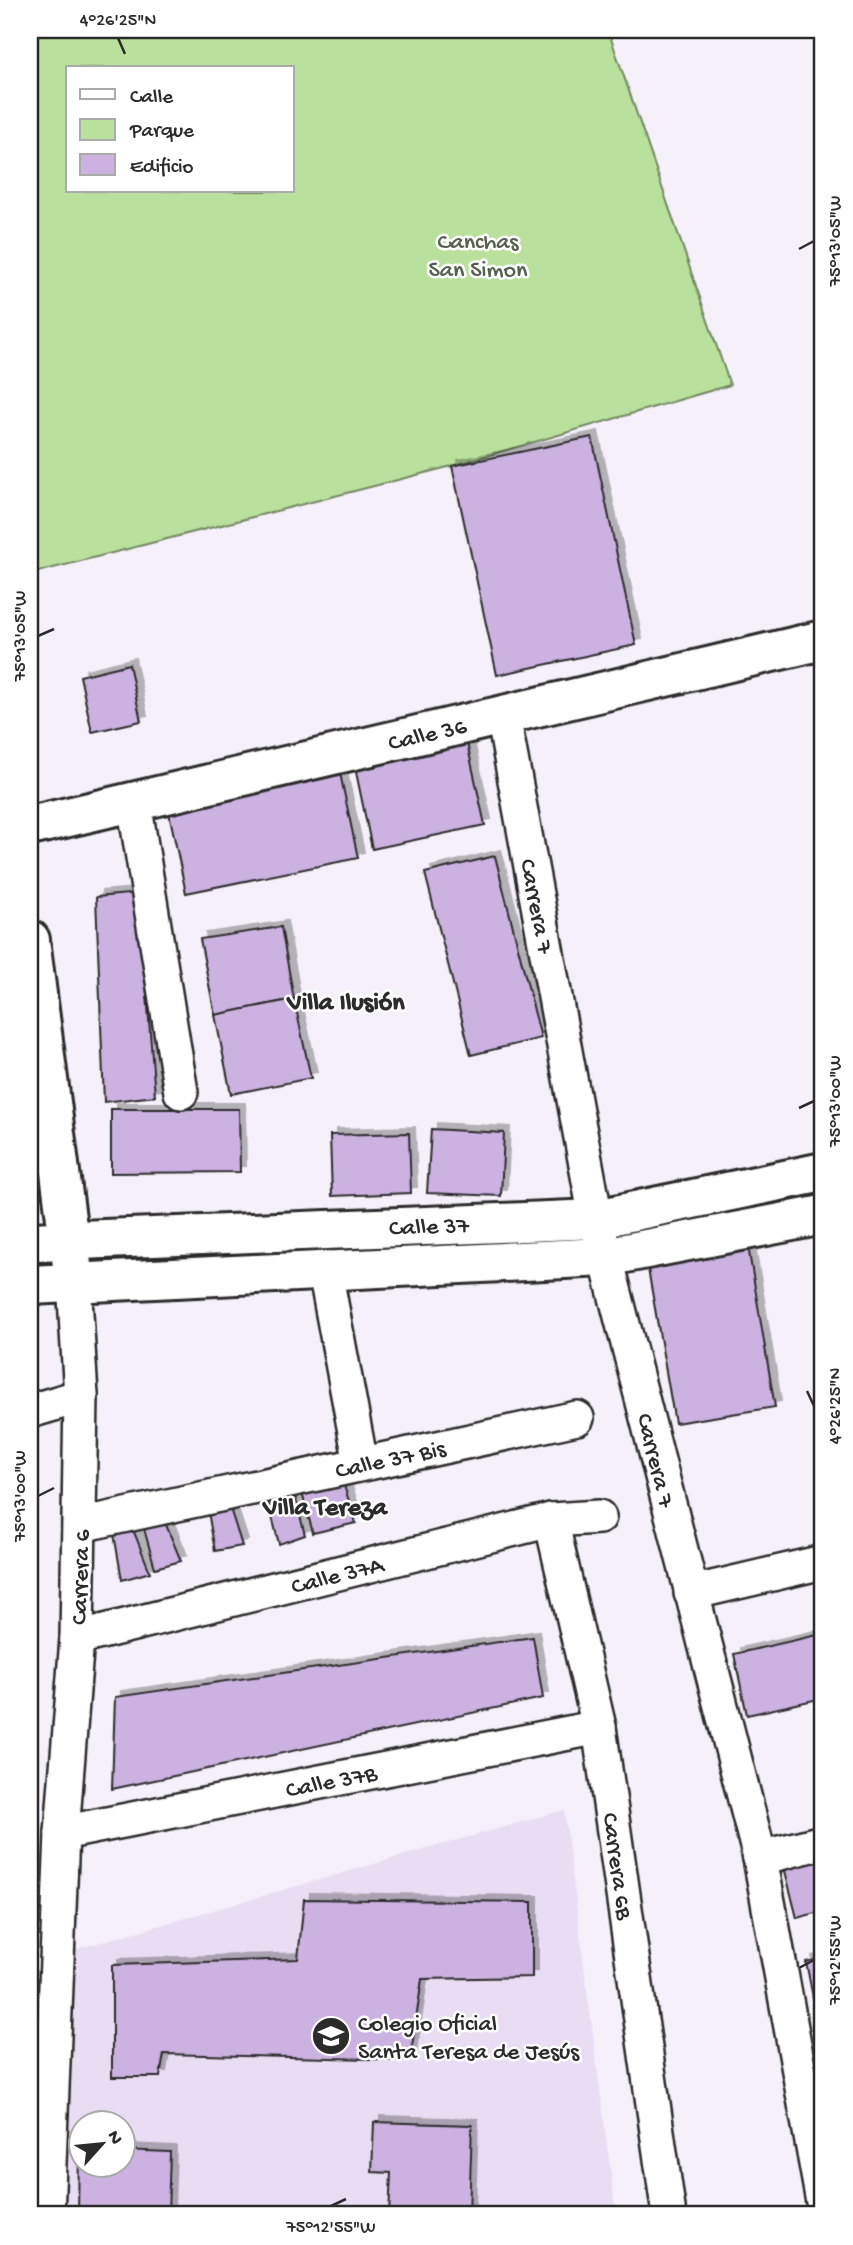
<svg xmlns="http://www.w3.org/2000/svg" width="853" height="2245" viewBox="0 0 853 2245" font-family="'Gochi Hand',sans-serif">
<defs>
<filter id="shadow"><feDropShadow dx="6" dy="-6" stdDeviation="0" flood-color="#0004"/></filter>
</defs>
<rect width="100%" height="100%" fill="#f5f0f9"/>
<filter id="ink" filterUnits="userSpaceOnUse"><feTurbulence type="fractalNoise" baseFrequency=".0143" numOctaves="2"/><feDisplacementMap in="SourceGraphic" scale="14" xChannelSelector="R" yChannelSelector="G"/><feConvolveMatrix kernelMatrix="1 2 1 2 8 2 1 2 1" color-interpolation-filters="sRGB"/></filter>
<g filter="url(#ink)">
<path fill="#e8ddf2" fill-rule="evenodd" d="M564,1810L616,2215H61L73,1950ZM80,2122H122V2164H80Z"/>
<path fill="#b9e09c" stroke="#728664" stroke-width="2" fill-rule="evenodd" d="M30,30H608L730,385L452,466L30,574ZM68,68H292V191H68Z"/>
<g fill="#cbb2e1" stroke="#2b2b2b" stroke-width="2" filter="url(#shadow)">
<path d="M592,437L636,645L497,675L452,466Z"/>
<path d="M129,664L141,721L92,732L80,676Z"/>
<path d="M467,743L485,825L372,849L355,767Z"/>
<path d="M340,773L358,858L186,893L168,808Z"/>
<path d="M495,856L541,1038L471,1055L425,873Z"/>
<path d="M139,893L155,1096L104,1102L96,897Z"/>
<path d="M281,927L294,999L215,1015L200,939Z"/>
<path d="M294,999L311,1078L231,1094L215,1015Z"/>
<path d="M111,1109H239L240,1172L111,1173Z"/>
<path d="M431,1129L504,1133L501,1196L427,1193Z"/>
<path d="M409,1133L411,1193L332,1196L330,1135Z"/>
<path d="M748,1246L775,1407L675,1423L647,1263Z"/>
<path d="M339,1470L356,1523L313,1533L299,1482Z"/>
<path d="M293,1488L305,1535L279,1544L266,1493Z"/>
<path d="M228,1502L242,1546L215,1551L207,1506Z"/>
<path d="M162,1515L181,1561L155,1568L142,1522Z"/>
<path d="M132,1527L150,1572L122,1580L114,1534Z"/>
<path d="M822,1634L823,1698L747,1715L734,1654Z"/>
<path d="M533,1637L543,1698L112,1789L115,1697Z"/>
<path d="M823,1856V1911L797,1918L784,1867Z"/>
<path d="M304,1899L532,1902V1977L422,1979L410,2060L164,2054L160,2077H112V1965L298,1959Z"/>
<path d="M823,1958V2048L806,1962Z"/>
<path d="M374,2122L472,2125L469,2215H389L391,2173L372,2172Z"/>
<path d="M79,2149L80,2164H122V2150L170,2152L168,2215H78Z"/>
</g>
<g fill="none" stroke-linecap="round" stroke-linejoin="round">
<g stroke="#2b2b2b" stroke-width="38">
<g id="street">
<path d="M503,715L596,1219L760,1858L823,2202"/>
<path d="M134,802L181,1092"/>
<path d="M325,1271L361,1464"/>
<path d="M30,1411L81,1396"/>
<path d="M551,1520L599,1727L669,2215"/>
<path d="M80,1525L577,1418"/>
<path d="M691,1593L823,1562"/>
<path d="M77,1638L551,1520L599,1517"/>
<path d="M62,1833L599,1727"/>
<path d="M760,1858L823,1842"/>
<path d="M47,2215L62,1833L77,1638L81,1396L74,1281"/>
</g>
</g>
<g stroke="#2b2b2b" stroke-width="44">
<g id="secondary">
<path d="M30,826L823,640"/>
<path d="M30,940L72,1265"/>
<path d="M30,1242L596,1219L823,1172"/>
<path d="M30,1285L605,1257L823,1215"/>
</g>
</g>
<use href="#street" stroke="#fff" stroke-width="33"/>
<use href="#secondary" stroke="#fff" stroke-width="38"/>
</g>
</g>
<path fill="none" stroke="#2b2b2b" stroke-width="2.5" d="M118,38L125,54M799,249L814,241M38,636L54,629M799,1108L814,1101M807,1391L814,1406M38,1496L54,1488M799,1968L814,1960M331,2206L346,2199"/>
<defs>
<g id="school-disc" transform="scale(2.0125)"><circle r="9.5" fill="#2b2b2b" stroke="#fff"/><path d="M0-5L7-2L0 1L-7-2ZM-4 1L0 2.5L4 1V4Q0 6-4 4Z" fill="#fff"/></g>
</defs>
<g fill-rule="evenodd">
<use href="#school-disc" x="331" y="2036"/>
</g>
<g text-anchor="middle" stroke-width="5" stroke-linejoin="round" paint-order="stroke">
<g font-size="24" fill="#56614d" stroke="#fff">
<text x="478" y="248">Canchas<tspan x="478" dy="28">San Simon</tspan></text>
</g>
<g font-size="24" fill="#2b2b2b" stroke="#fff">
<text transform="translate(427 733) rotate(-13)" y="8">Calle 36</text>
<text transform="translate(538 906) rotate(79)" y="8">Carrera 7</text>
<text transform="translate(429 1225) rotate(-2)" y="8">Calle 37</text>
<text transform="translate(390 1458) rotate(-12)" y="8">Calle 37 Bis</text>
<text transform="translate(657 1460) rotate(76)" y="8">Carrera 7</text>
<text transform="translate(337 1574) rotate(-14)" y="8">Calle 37A</text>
<text transform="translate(79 1577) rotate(-88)" y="8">Carrera 6</text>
<text transform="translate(331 1780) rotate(-11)" y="8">Calle 37B</text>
<text transform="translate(619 1866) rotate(82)" y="8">Carrera 6B</text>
</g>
<g font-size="24" fill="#2b2b2b" stroke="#fff" text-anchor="start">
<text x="358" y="2030">Colegio Oficial<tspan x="358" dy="28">Santa Teresa de Jesús</tspan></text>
</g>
<g font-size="26" font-weight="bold" fill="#2b2b2b" stroke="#fff">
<text x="346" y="1009">Villa Ilusión</text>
<text x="325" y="1514">Villa Tereza</text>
</g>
</g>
<rect width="853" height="2245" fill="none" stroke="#fff" stroke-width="77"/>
<rect x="66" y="66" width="228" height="126" fill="#ffffff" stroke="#aaaaaa" stroke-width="2"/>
<rect x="80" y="89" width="35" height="10" fill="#ffffff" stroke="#aaaaaa" stroke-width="2"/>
<text x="130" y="102" font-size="21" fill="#2b2b2b">Calle</text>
<rect x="80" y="119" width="35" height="21" fill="#b9e09c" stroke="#aaaaaa" stroke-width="2"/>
<text x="130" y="136" font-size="21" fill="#2b2b2b">Parque</text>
<rect x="80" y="154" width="35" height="21" fill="#cbb2e1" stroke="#aaaaaa" stroke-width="2"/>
<text x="130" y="172" font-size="21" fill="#2b2b2b">Edificio</text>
<g transform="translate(102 2144) rotate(63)"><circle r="33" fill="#ffffff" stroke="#aaaaaa" stroke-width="2"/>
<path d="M0-5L12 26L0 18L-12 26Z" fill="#2b2b2b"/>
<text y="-10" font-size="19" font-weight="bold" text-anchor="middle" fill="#2b2b2b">N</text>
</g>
<rect x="38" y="38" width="776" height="2168" fill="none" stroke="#2b2b2b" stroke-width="2.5"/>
<g font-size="18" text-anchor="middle" fill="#2b2b2b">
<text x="118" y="25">4°26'25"N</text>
<text transform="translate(834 241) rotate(-90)" y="6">75°13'05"W</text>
<text transform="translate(19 636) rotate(-90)" y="6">75°13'05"W</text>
<text transform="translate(834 1101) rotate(-90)" y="6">75°13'00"W</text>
<text transform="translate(834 1406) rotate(-90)" y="6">4°26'25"N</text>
<text transform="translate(19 1496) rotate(-90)" y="6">75°13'00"W</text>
<text transform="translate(834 1960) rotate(-90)" y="6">75°12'55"W</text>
<text x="331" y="2232">75°12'55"W</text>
</g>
</svg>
